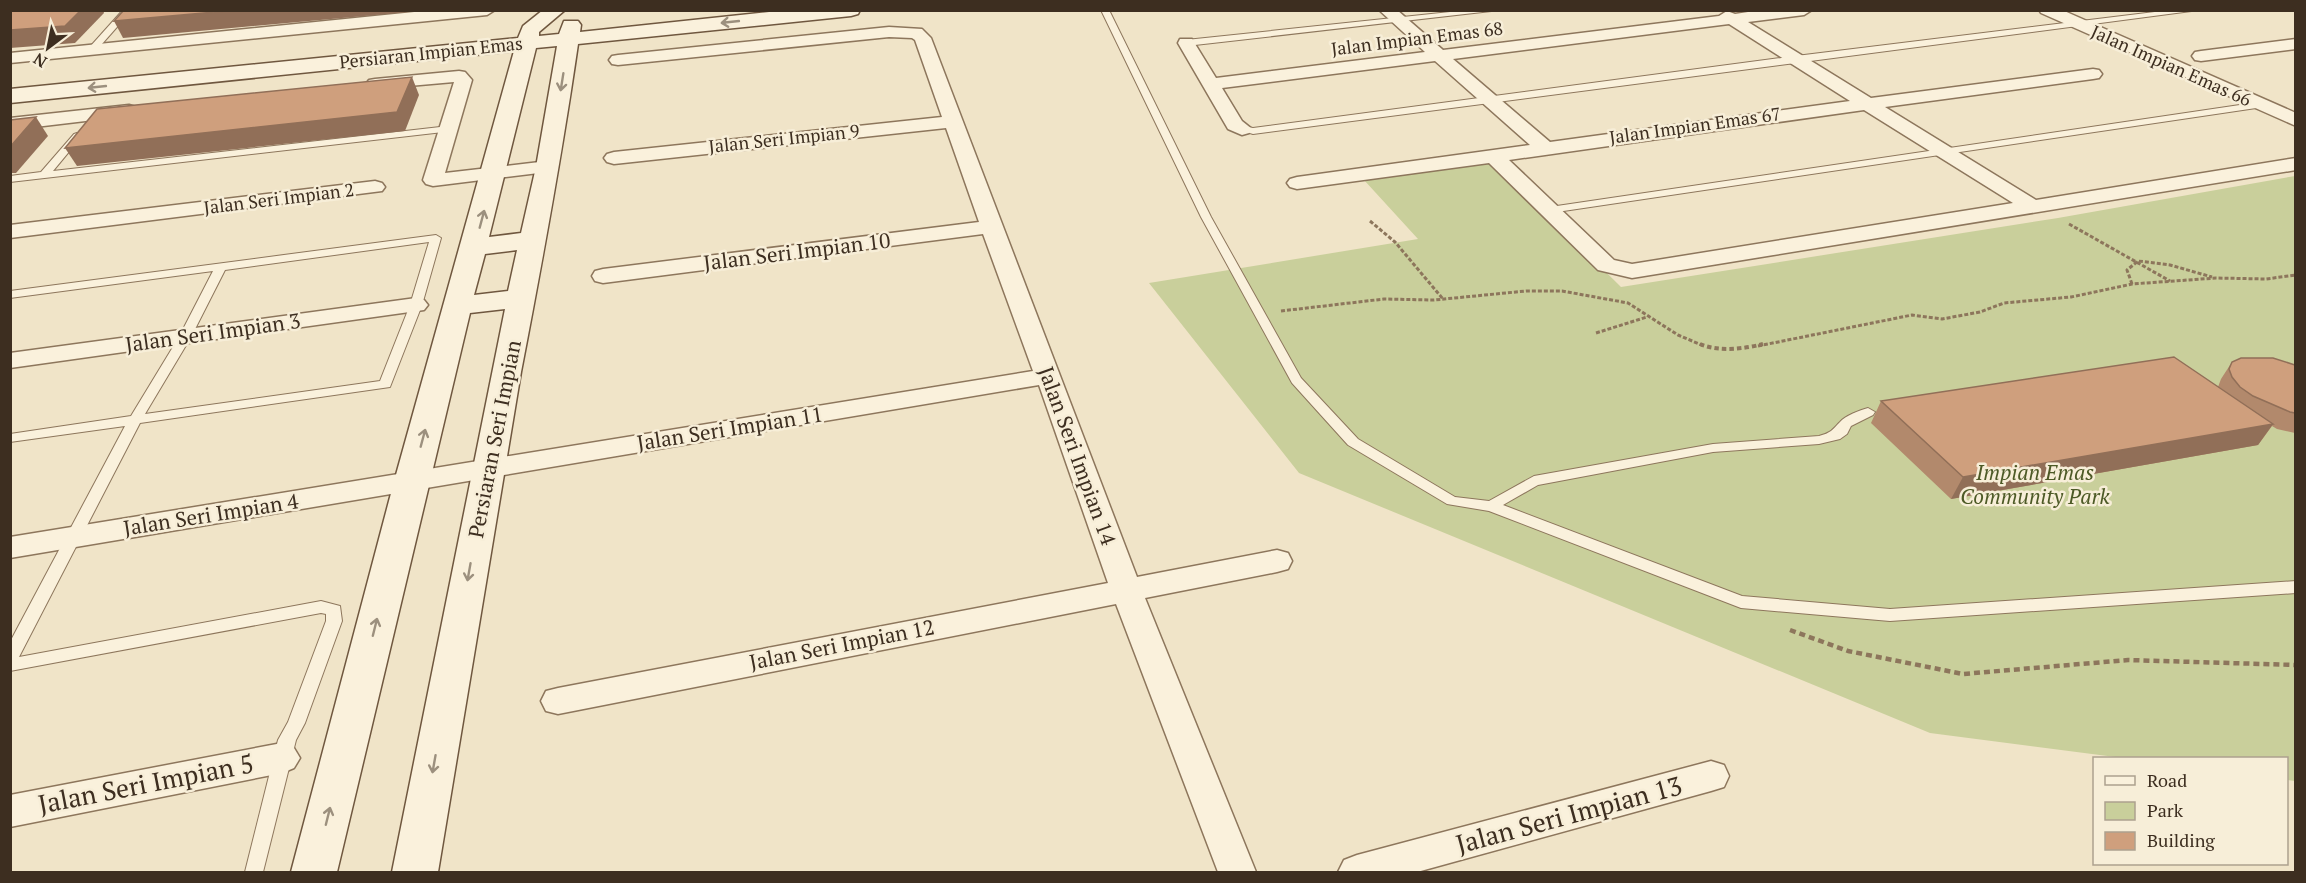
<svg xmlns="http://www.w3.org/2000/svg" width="2306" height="883" viewBox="0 0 2306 883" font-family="'PT Serif',serif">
<rect width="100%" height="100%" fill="#f0e4c8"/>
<path fill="#c9cf9b" d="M1496,163L1621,287L2058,218L2295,176V781L2287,780L2286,758H2123L1930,733L1299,473L1149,283L1418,239L1364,180Z"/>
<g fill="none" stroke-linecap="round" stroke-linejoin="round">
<g stroke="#8d765c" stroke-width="2">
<g id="lane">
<path d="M123,10H132L94,53H88V49Z"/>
<path d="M1101,10H1109L1211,217L1301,378L1358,439L1455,497L1489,501L1534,476L1713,444L1819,436C1831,433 1832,430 1840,422C1845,416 1860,410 1868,408L1875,412L1873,415L1851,426L1847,434L1840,439L1819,444L1713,452L1538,485L1503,505L1742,596L1890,609L2296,581V593L1890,621L1741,608L1489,511L1447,504L1348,445L1292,383L1201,217Z"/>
<path d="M1469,10H1500L1186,46L1182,43L1186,40Z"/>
<path d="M2171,10H2199L1253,134L1237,129L1242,126L1253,128L1796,56Z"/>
<path d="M2260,102L2265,105L2263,107L1550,213L1545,210L1550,207Z"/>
<path d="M449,126L452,127V131L10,182V176L41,172L74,134L77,133L82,136L53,171Z"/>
<path d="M436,235L441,238L422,305L390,387L140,423L19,657L321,601L340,606L342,621L305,723L296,740L263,872H245L278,740L288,722L326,621V614L321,613L10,671V642L125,426L10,442V434L131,416L179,337L213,271L10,298V291ZM429,242L410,305L380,381L145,414L191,337L225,270Z"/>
</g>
</g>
<g stroke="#8d765c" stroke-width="3">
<g id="street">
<path d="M434,10H495L487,15L10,63V53Z"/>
<path d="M1379,10H1397L1443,50L1719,16L1727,11L1735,14L1761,10H1812L1804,15L1748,22L1871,98L2093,69L2099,70L2102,74L2099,78L2093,79L1885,107L2036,200L2296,158V170L1632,278L1598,270L1489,163L1297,189L1290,187L1287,183L1290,179L1297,177L1530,145L1435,61L1222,88L1242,121L1252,129L1249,133L1242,135L1228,129L1178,43L1180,39H1192L1216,78L1425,52ZM1729,24L1850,101L1550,142L1453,59ZM1864,110L2013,203L1632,264L1614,260L1509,160Z"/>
<path d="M2039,10H2062L2296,113V126L2041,13Z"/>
<path d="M889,27L922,29L931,38L1137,577L1277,550L1288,553L1292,561L1288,569L1277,572L1145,598L1256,872H1218L1116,604L558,714L546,711L541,701L546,691L558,688L1108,583L1039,385L10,558V537L1033,371L983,234L603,283L595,281L592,276L595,271L603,269L979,222L946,128L614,164L607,162L604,158L607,154L614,152L942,117L915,40L912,38L889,37L618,65L612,64L609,60L612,56L618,55Z"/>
<path d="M2296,39V49L2201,61L2195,60L2192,56L2195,52L2201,51Z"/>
<path d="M459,71L465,72L472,80L445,173L548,161L555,163L558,167L555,171L433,186L426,184L423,180L454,82L375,89L369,88L366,84L369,80L375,79Z"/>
<path d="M129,105L136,107L138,111L136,115L10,130V118Z"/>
<path d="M375,181L382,183L385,187L382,191L10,238V225Z"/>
<path d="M416,298L424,300L428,305L424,310L10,368V353Z"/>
<path d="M282,743L294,748L300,758L294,768L282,773L10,827V795Z"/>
<path d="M1711,761L1724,765L1729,776L1724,787L1711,791L1417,872H1338L1344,860L1357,855Z"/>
</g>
</g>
<g stroke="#6f573f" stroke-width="3">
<path id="secondary" d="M543,10H565L539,32V36L559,34L564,21H578L581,25L580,32L788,10H860L858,14L851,16L578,44C562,155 542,263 521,372L438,872H392L505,309L470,313L337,872H291L394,482L514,51L10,103V89L518,38L523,26ZM557,46L536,167L521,233L489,237L536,48ZM517,250L508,291L474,295L485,254Z"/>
</g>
<g stroke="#8d765c" stroke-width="3" stroke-dasharray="4 2" stroke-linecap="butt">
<path d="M1370,221L1395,242L1443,299"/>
<path d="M2069,224L2170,281"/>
<path d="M2132,284L2127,270L2138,261L2170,265L2212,277"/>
<path d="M1281,311L1384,299L1434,300L1526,291H1562L1628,303L1678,335L1704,346"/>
<path d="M1596,333L1647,317"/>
<path d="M1758,346L1912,315L1942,319L1980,312L2004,303L2071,297L2132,284L2216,278L2266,279L2296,275"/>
</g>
<path stroke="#8d765c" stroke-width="4" stroke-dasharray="4.5 3" stroke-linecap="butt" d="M1700,344C1718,352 1744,349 1763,344"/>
<path stroke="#8d765c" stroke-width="4.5" stroke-dasharray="6 4" stroke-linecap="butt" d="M1790,630L1848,651L1963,674L2128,660L2296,665"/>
<use href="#lane" fill="#faf1dc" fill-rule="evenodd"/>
<use href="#street" fill="#faf1dc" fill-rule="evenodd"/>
<use href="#secondary" fill="#faf1dc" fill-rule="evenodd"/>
</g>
<path fill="#b2896c" d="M2232,362L2295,365V433L2277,429L2272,426L2258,445L1951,499L1871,423L1881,401L2218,387L2221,379Z"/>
<g fill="#916f58">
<path d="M81,10H103L104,13L75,43L10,48V30Z"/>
<path d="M237,10H430L123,38L114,21Z"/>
<path d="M412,77L419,95L405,131L77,166L65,148Z"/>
<path d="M36,117L48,136L16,173H10V147Z"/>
<path d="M2273,424L2258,445L1951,499L1963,477Z"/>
</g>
<g fill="#cf9f7d" stroke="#916f58" stroke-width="1.5">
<path d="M10,10H81L65,26L10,30Z"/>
<path d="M124,10H237L114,21Z"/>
<path d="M412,77L397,112L65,148L97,109Z"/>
<path d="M36,117L10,147V120Z"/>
<path d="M2174,357L2273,424L1963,477L1881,401Z"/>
<path d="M2241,358H2273L2295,365V413L2290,412L2253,396L2240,387L2232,377L2229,369L2232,362Z"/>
</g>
<defs><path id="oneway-shaft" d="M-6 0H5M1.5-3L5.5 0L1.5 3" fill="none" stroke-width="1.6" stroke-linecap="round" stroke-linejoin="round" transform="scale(1.5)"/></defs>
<g stroke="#9c907e">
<use href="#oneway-shaft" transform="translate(730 22) rotate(174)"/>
<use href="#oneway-shaft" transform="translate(562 82) rotate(99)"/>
<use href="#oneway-shaft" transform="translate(97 87) rotate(174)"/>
<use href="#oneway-shaft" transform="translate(482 219) rotate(-75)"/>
<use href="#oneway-shaft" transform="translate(423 438) rotate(-75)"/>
<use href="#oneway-shaft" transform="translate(469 572) rotate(100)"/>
<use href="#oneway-shaft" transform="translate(375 627) rotate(-76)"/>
<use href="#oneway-shaft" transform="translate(434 764) rotate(100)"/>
<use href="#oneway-shaft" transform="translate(328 816) rotate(-76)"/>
</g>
<g text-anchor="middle" stroke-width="5" stroke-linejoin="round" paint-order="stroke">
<g font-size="18" fill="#3d2e20" stroke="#f7eed8">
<text transform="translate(1417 39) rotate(-7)" y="6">Jalan Impian Emas 68</text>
<text transform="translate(431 53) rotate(-6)" y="6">Persiaran Impian Emas</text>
<text transform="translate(2171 66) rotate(24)" y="6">Jalan Impian Emas 66</text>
<text transform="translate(1695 126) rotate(-8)" y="6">Jalan Impian Emas 67</text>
<text transform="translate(784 139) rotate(-6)" y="6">Jalan Seri Impian 9</text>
<text transform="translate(279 199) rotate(-7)" y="6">Jalan Seri Impian 2</text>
</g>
<g font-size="21" fill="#3d2e20" stroke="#f7eed8">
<text transform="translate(797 252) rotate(-7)" y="7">Jalan Seri Impian 10</text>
<text transform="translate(213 333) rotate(-8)" y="7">Jalan Seri Impian 3</text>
<text transform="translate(730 429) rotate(-9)" y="7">Jalan Seri Impian 11</text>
<text transform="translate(495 439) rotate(-79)" y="7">Persiaran Seri Impian</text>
<text transform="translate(1077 456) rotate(70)" y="7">Jalan Seri Impian 14</text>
<text transform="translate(211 515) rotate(-9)" y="7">Jalan Seri Impian 4</text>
<text transform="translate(842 645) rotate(-11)" y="7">Jalan Seri Impian 12</text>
</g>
<g font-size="21" font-style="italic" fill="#4d5a26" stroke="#f7eed8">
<text x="2035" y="480">Impian Emas<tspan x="2035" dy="24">Community Park</tspan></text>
</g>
<g font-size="26" fill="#3d2e20" stroke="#f7eed8">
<text transform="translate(146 784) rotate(-11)" y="9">Jalan Seri Impian 5</text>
<text transform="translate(1569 815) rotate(-15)" y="9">Jalan Seri Impian 13</text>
</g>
</g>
<rect width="2306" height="883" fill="none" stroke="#3d2e20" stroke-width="24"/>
<rect x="2093" y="757" width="195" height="108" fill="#f7eed8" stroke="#ada18e" stroke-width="1.5"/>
<rect x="2105" y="776" width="30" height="9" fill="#faf1dc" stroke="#ada18e" stroke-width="1.5"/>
<text x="2147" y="787" font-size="18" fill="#3d2e20">Road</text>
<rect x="2105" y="802" width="30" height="18" fill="#c9cf9b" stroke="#ada18e" stroke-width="1.5"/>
<text x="2147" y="817" font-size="18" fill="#3d2e20">Park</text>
<rect x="2105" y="832" width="30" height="18" fill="#cf9f7d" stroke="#ada18e" stroke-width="1.5"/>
<text x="2147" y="847" font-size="18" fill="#3d2e20">Building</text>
<g transform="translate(48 48) rotate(212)" stroke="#f7eed8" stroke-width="4.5" paint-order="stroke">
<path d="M0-4.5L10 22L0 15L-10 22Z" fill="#3d2e20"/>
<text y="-9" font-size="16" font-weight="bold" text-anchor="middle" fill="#3d2e20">N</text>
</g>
</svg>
